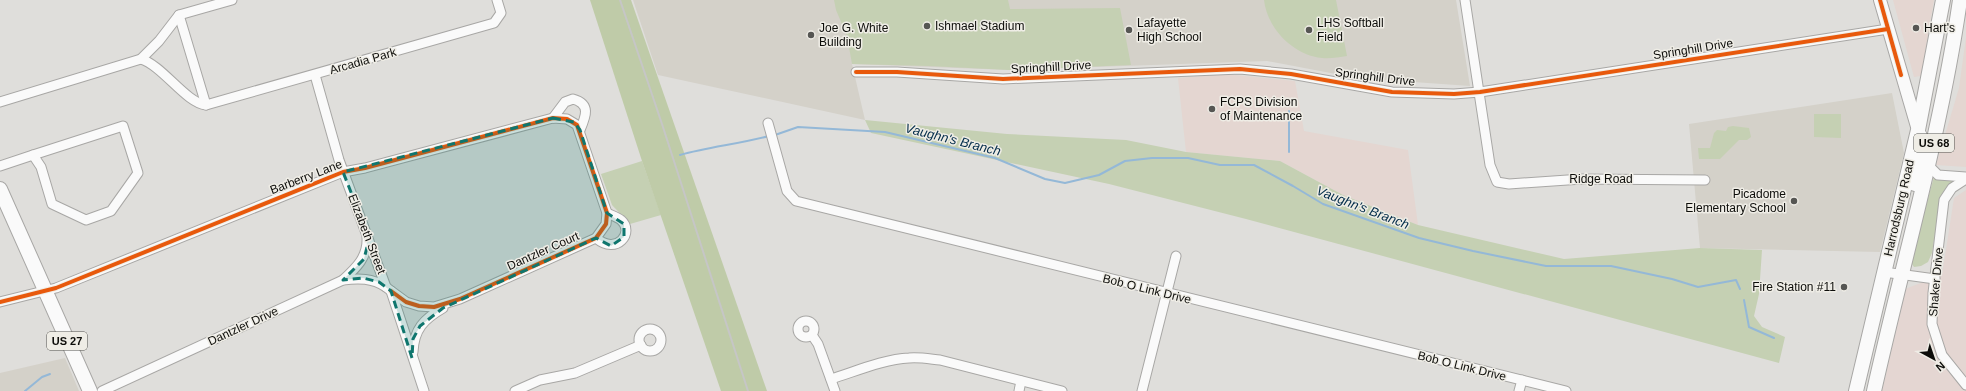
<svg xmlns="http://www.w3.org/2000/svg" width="1966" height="391" viewBox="0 0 1966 391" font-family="Helvetica,sans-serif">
<rect width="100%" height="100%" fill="#dfdedb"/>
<g fill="#e4d6d1">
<path d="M1893,0H1934L1921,76L1914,77Z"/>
<path d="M1966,37V167L1936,165L1959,88Z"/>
<path d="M1225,74L1295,81L1304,131L1408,150L1418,225L1343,195L1280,161L1186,152L1178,78Z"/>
</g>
<g fill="#d4d1c9">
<path d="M633,0H1456L1470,86L1357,78L1267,61L1009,70L852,64L865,120L658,75Z"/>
<path d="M1892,93L1904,153L1880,252L1700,248L1689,124Z"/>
<path d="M65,358L79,391H0V373Z"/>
</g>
<path fill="#e4d6d2" d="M1966,190V391H1882L1905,289L1942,275L1954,198Z"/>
<g fill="#c5d0b3">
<path d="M834,0H1008L1010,9L1120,8L1131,65L1009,70L929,66L852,64L847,36L836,10Z"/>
<path d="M1264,0H1336L1347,56C1339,57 1330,59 1322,58C1293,55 1267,28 1264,0Z"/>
<path d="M1814,114H1841V138L1814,137Z"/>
<path d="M865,120L1007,134L1126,140L1186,152L1280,161L1343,195L1418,225L1564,259L1700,248L1762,250L1759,294L1754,316L1762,327L1785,337L1779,363L1246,219L1109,184L871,133Z"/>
<path d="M1733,126L1749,128L1751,137L1747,140H1739L1720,159H1699L1698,148H1710L1714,133L1717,130L1726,131L1728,127Z"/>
<path d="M642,161L661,215L630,224L612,205L601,174Z"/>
<path d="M1934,177L1953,180L1941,195L1932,253L1928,262L1921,266L1914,267L1910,261Z"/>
</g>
<path fill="#bfcba8" d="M590,0H631L767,391H721L642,161Z"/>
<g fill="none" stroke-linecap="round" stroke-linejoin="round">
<g stroke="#94b8d7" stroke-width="2">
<path d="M775,135L798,127L885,132L995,158L1045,179L1065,183L1099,175L1125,161L1152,158H1188L1220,165H1254L1293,186L1323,204L1419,238L1473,251L1546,266H1611L1672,279L1698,287L1736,280L1740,289"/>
<path d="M1289,152V111"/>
<path d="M680,155C709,147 739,144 769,136"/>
<path d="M1744,300L1749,327L1774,338"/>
<path d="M25,391L42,377L50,374"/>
</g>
<g stroke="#a8a7a5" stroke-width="11">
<g id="street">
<path d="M1465,0L1490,165L1497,182L1509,184L1582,179L1705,180"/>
<path d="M179,15L206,105"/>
<path d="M141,59C163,66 186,103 206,105L494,23L501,13L497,0"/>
<path d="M856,72H897L1003,79L1240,69L1291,74L1392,92L1454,94L1480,92L1888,29"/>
<path d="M315,75L339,160L386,287L391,291L424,391"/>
<path d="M0,102L141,59L159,41L179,15L232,0"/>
<path d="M553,118L565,102L573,99C591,104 586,116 580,130"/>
<path d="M768,123L787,191L796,201L1566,391"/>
<path d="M123,126L138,173L111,211L86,220L52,204L41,167L33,155Z"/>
<path d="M0,166L33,155"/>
<path d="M1929,166L1938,175L1966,177"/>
<path d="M1966,179L1952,188L1944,200L1933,293L1932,324L1942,355L1966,385"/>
<path d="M596,238C617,256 635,232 621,220C617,217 611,215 607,213"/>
<path d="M1884,272L1935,279"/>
<path d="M343,280C356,268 368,257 367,238"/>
<path d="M0,302L56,288L343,172L365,168L553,118L567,119L577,125L607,213L606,224L596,238L460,299L434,307L419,306L406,302L391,291"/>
<circle cx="806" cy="329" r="8"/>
<circle cx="650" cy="340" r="11"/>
<path d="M812,335L818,344L835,391"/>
<path d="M413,352C414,329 424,319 443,308"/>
<path d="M831,379C854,372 884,359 909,358C919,357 930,359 940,360L1062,391"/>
<path d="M102,391L343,280C359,278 372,278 386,287"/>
<path d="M515,391L540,380L575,373L641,345"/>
<path d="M1019,391L1021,381"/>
<path d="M1142,391L1176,256"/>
<path d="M1519,391L1522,380"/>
</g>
</g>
<g stroke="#a8a7a5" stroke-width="14">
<path id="secondary" d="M1880,0L1918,130"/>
</g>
<g stroke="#a8a7a5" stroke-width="16">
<g id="primary">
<path d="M1915,184L1923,149L1920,136"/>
<path d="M0,189L90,391"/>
<path d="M1856,391L1918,130L1943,0"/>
<path d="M1874,391C1903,261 1941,132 1960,0"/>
</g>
</g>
<use href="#street" stroke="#fafafa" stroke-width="9"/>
<use href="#secondary" stroke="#fafafa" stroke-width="12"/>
<use href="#primary" stroke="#fafafa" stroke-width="14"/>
<path stroke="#c6c6c6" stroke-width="2" d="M620,0L662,124L748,391"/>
<g stroke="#efede6" stroke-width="6">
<g id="cycleway">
<path d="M1880,0L1901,75"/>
<path d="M856,72H897L1003,79L1240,69L1291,74L1392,92L1454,94L1480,92L1888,29"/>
<path d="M0,302L56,288L343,172L365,168L553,118L567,119L577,125L607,213L606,224L596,238L460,299L434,307L419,306L406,302L391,291"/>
</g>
</g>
<use href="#cycleway" stroke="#e8590c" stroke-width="4"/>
</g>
<path fill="#0f766e" fill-opacity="0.2" stroke="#0f766e" stroke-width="3" stroke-dasharray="8 5" stroke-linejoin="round" d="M553,118L574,122L580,130L607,213L624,224V237L611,246L596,238L443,308L420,326L413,339L412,358L391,291L379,282L363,278L343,280L364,259L367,247L366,230L343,172Z"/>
<g fill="#565653" stroke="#efede6" stroke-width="1.5">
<circle cx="927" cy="26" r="4"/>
<circle cx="1916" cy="28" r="4"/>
<circle cx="1129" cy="30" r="4"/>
<circle cx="1309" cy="30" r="4"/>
<circle cx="811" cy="35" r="4"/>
<circle cx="1212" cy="109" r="4"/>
<circle cx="1794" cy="201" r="4"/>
<circle cx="1844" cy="287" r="4"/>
</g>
<g text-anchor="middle" stroke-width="3" stroke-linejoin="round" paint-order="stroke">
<g fill="#efede6" stroke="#51504c" stroke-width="1">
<rect x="1914" y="134" width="40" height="18" rx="3"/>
<rect x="47" y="332" width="40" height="18" rx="3"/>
</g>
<g font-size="11" font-weight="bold" fill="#0d0d0a">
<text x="1934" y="147">US 68</text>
<text x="67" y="345">US 27</text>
</g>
<g font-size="12" fill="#0d0d0a" stroke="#efede6" text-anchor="start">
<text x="1137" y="27">Lafayette<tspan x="1137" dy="14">High School</tspan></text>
<text x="1317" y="27">LHS Softball<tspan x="1317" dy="14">Field</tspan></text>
<text x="935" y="30">Ishmael Stadium</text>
<text x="819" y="32">Joe G. White<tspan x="819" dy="14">Building</tspan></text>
<text x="1924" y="32">Hart's</text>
<text x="1220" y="106">FCPS Division<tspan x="1220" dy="14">of Maintenance</tspan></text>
<text x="1786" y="198" text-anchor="end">Picadome<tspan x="1786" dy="14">Elementary School</tspan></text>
<text x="1836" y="291" text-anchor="end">Fire Station #11</text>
</g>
<g font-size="12" fill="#0d0d0a" stroke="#efede6">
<text transform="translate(1693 49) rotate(-9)" y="4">Springhill Drive</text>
<text transform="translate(363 61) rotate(-16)" y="4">Arcadia Park</text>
<text transform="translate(1051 67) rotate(-3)" y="4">Springhill Drive</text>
<text transform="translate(1375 77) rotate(7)" y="4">Springhill Drive</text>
<text transform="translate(306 177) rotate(-21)" y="4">Barberry Lane</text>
<text x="1601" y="183">Ridge Road</text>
<text transform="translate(1899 208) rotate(-77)" y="4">Harrodsburg Road</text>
<text transform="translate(367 234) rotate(69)" y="4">Elizabeth Street</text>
<text transform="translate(543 251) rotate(-24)" y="4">Dantzler Court</text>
<text transform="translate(1936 282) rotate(-85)" y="4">Shaker Drive</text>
<text transform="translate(1147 289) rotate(14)" y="4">Bob O Link Drive</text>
<text transform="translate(243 326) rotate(-25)" y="4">Dantzler Drive</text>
<text transform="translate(1462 366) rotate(14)" y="4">Bob O Link Drive</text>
</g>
<g font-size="13" font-style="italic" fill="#022c49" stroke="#efede6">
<text transform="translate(953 139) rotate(14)" y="5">Vaughn's Branch</text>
<text transform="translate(1363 207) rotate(21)" y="5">Vaughn's Branch</text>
</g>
</g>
<g transform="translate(1934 359) rotate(140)" stroke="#efede6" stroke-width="3" paint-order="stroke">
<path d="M0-3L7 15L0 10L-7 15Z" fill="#0d0d0a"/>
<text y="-6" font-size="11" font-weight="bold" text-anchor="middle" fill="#0d0d0a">N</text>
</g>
</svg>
